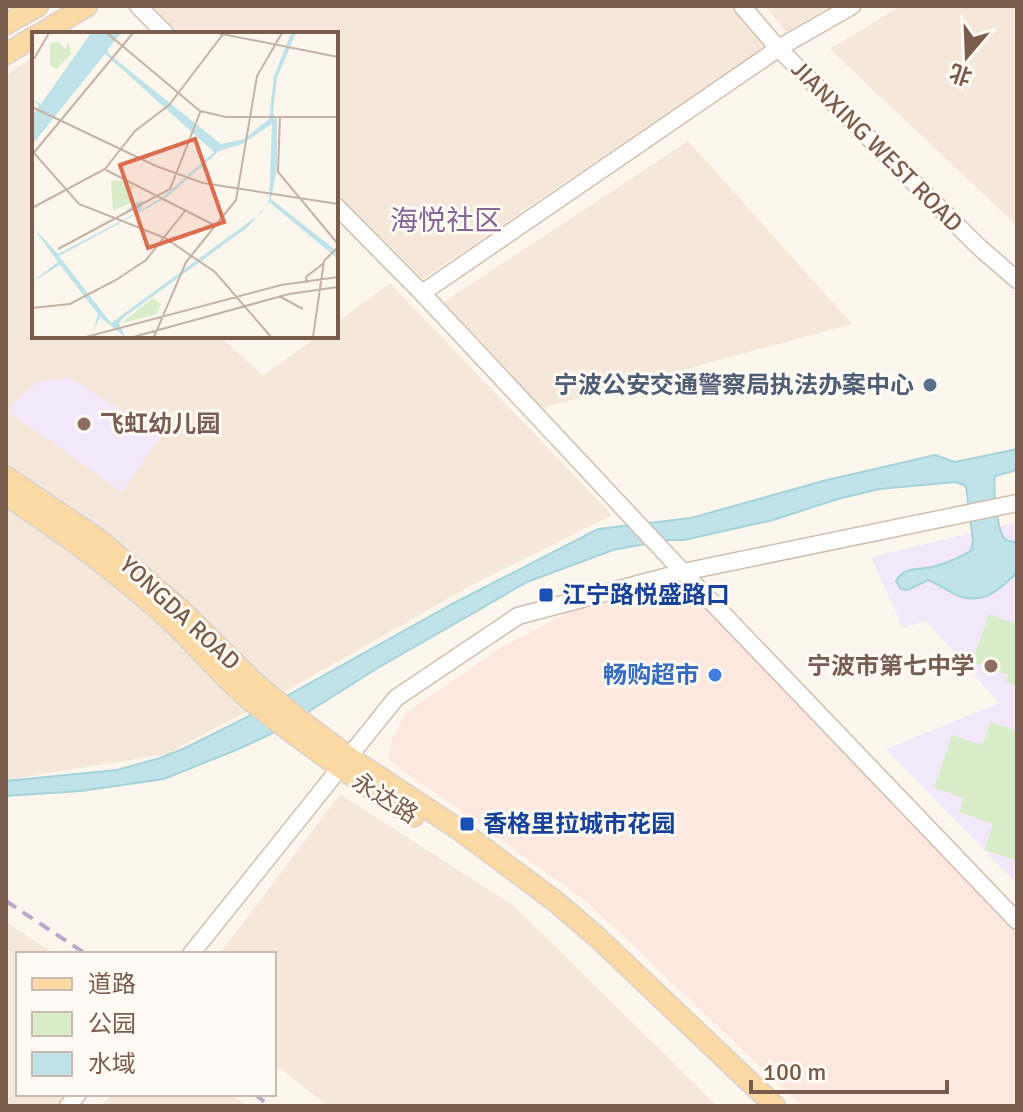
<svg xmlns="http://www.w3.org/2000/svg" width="1023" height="1112" viewBox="0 0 1023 1112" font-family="Signika,'Noto Sans SC',sans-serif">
<rect width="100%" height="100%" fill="#fdf6ec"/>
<g fill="#f5e8da">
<path d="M152,6H730L765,46L423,279L336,192V34H180Z"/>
<path d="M765,6H831L786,32Z"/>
<path d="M901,6H1017V226L830,49Z"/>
<path d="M34,55V336H220L263,376L318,336H336V323L390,283L612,515L479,581L284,692L166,754L6,780V76Z"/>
<path d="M688,141L852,324L542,408L444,302Z"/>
<path d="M340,794L514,906L717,1106H328L274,1064V954H220Z"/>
<path d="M6,922L54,954H18V1094H70L60,1106H6Z"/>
<path d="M112,1094H232L246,1106H101Z"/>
</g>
<path fill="#fde8e0" d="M683,585L1017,934V1106H802L586,901L389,760L392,740L406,713L499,649L570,611Z"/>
<g fill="#f3e8fa">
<path d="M68,377L162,435L122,492L9,412L17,399L39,382Z"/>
<path d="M1017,522V884L886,749L999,703L926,621L903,628L871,557Z"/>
</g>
<g fill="#d8ecc9">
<path d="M989,614L1017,624V686L1006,682L1008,675L972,662Z"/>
<path d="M991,722L1017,731V861L985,850L993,824L959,812L964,798L934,788L952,735L982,745Z"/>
</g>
<path fill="#bfe3e8" stroke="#a5d3da" stroke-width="2" d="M1017,449V470L995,476C993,487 997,532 1005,539C1008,541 1013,542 1017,543V573C998,590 984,606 956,595C947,590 938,584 928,580L908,590L901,589L896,581C906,565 919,571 936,566C947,563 960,557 971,551L973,541L966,486L956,482L879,489L838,499L773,520L684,540H667L613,550L527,582L376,669L281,729L241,748L164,779L81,791L6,796V781L117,770L160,758L187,747L265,708L454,603L598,529L691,518L823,481L935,455L955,462Z"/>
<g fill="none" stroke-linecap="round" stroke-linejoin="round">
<g stroke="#d1beb0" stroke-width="19">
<g id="minor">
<path d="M138,6L166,34"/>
<path d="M742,6L778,48L979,247L1017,280"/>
<path d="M336,206L422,293L683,572L1017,921"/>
<path d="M422,293L782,46L852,6"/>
<path d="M191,954L396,698L518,616L683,572L1017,503"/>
<path d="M68,1106L78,1094"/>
</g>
</g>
<g stroke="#dad1cd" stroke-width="23">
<g id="major">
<path d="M6,24L38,6"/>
<path d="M40,34L87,6"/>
<path d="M6,54L34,37"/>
<path d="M6,477L98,539L181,610L256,684L305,724L349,757L461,831L555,901L597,937L775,1106"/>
<path d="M6,495C64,533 120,574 171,621C198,646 221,676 249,699C302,742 356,780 414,816"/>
</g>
</g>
<use href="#minor" stroke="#fff" stroke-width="16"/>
<use href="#major" stroke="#fbd9a5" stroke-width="20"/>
<g stroke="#b9a8c9" stroke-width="4" stroke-dasharray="12 8" stroke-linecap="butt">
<path d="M6,901L86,954"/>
<path d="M255,1094L269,1106"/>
</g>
</g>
<circle fill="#5c6f8a" stroke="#fffaf3" stroke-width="3" cx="930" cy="385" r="8"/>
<g fill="#8d6e63" stroke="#fffaf3" stroke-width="3">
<circle cx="84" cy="424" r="8"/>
<circle cx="991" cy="666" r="8"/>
</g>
<g fill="#1a4fb4" stroke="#fffaf3" stroke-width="3">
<rect x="538" y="587" width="16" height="16" rx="4"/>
<rect x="459" y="816" width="16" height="16" rx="4"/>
</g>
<circle fill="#3f7fe0" stroke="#fffaf3" stroke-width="3" cx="715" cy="675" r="8"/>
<g text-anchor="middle" stroke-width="6" stroke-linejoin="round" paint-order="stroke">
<g font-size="24" fill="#7a5c4d" stroke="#fffaf3">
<text transform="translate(877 146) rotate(45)" y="8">JIANXING WEST ROAD</text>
<text transform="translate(180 613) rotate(43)" y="8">YONGDA ROAD</text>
<text transform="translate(385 798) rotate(32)" y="8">永达路</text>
</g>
<g font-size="24" font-weight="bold" fill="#4e5e75" stroke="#fffaf3" text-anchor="end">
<text x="914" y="393">宁波公安交通警察局执法办案中心</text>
</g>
<g font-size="24" font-weight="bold" fill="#785e54" stroke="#fffaf3" text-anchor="start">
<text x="100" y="432">飞虹幼儿园</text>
<text x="975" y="674" text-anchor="end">宁波市第七中学</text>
</g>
<g font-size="24" font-weight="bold" fill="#164399" stroke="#fffaf3" text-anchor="start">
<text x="562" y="603">江宁路悦盛路口</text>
<text x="483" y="832">香格里拉城市花园</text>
</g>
<g font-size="24" font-weight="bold" fill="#366cbe" stroke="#fffaf3" text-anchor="end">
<text x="699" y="683">畅购超市</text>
</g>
<g font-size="28" fill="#846695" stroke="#fffaf3">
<text x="446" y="230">海悦社区</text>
</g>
</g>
<g transform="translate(32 32)">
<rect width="306" height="306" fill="#fdf6ec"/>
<path d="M27,10L33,17L37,11L39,22L25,37L18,33V11ZM89,148L102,155L97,164L103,169L81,179L79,149ZM121,266L129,272L125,282L88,292Z" fill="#d8ecc9"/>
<path d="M59,1H90L75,18L77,22L189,112L212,107L237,87L242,44L259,1H264L245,46L241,81L245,88V137L239,167L306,220V227L237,170L216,195L91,286L87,291L93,305L68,285L61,300L66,282L28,233L0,250L26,230L0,194L26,222L106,180L104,176L91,182L104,170L111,169L109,178L132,164L182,120L73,22L0,113V84L7,74L0,67L9,72ZM240,92L237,168L229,181L79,291L27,224L134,166L187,119L210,112Z" fill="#bfe3e8" fill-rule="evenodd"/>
<path fill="none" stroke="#bfe3e8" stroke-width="4" d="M0,88L63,1M0,109L78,10"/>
<path fill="none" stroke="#c5b3a7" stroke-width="2" d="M75,1L168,79L194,85H306M185,1L306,25M2,27L17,1M0,75L124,134L171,151L306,172M248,84L246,140L306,212M2,121L47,172L133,206L183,240L239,305M0,123L101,1M74,138L184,194M0,176L73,137L103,99L137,73L192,1M26,217L138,157L169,78M275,251L274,245L292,231M247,264L271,277M0,276L38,272L84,248L114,228L153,179M54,305L249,253L306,245M101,305L257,262L306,255M122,305L154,230L204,168L225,44L250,1M281,305L292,229L306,215"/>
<path fill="#dc6d51" fill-opacity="0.15" stroke="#dc6d51" stroke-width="4" d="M163,107L192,190L116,216L88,133Z"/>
<rect width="306" height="306" fill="none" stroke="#7a5c4d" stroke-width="4"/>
</g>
<rect width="1023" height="1112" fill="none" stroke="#7a5c4d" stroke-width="16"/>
<rect x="16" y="952" width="260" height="144" fill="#fffaf3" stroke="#cabbb1" stroke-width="2"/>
<rect x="32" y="978" width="40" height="12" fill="#fbd9a5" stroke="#cabbb1" stroke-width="2"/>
<text x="88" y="992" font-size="24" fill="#7a5c4d">道路</text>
<rect x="32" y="1012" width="40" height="24" fill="#d8ecc9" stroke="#cabbb1" stroke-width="2"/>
<text x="88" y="1032" font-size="24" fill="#7a5c4d">公园</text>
<rect x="32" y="1052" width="40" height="24" fill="#bfe3e8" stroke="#cabbb1" stroke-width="2"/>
<text x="88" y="1072" font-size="24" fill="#7a5c4d">水域</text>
<g transform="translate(967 56) rotate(199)" stroke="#fffaf3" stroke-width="6" paint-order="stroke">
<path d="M0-6L14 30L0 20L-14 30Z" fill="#7a5c4d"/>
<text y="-12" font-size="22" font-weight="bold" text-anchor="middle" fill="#7a5c4d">北</text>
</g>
<path d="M751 1080v12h196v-12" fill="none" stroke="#7a5c4d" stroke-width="4"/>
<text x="763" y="1080" font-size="24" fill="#7a5c4d" stroke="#fffaf3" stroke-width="6" paint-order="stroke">100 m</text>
</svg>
